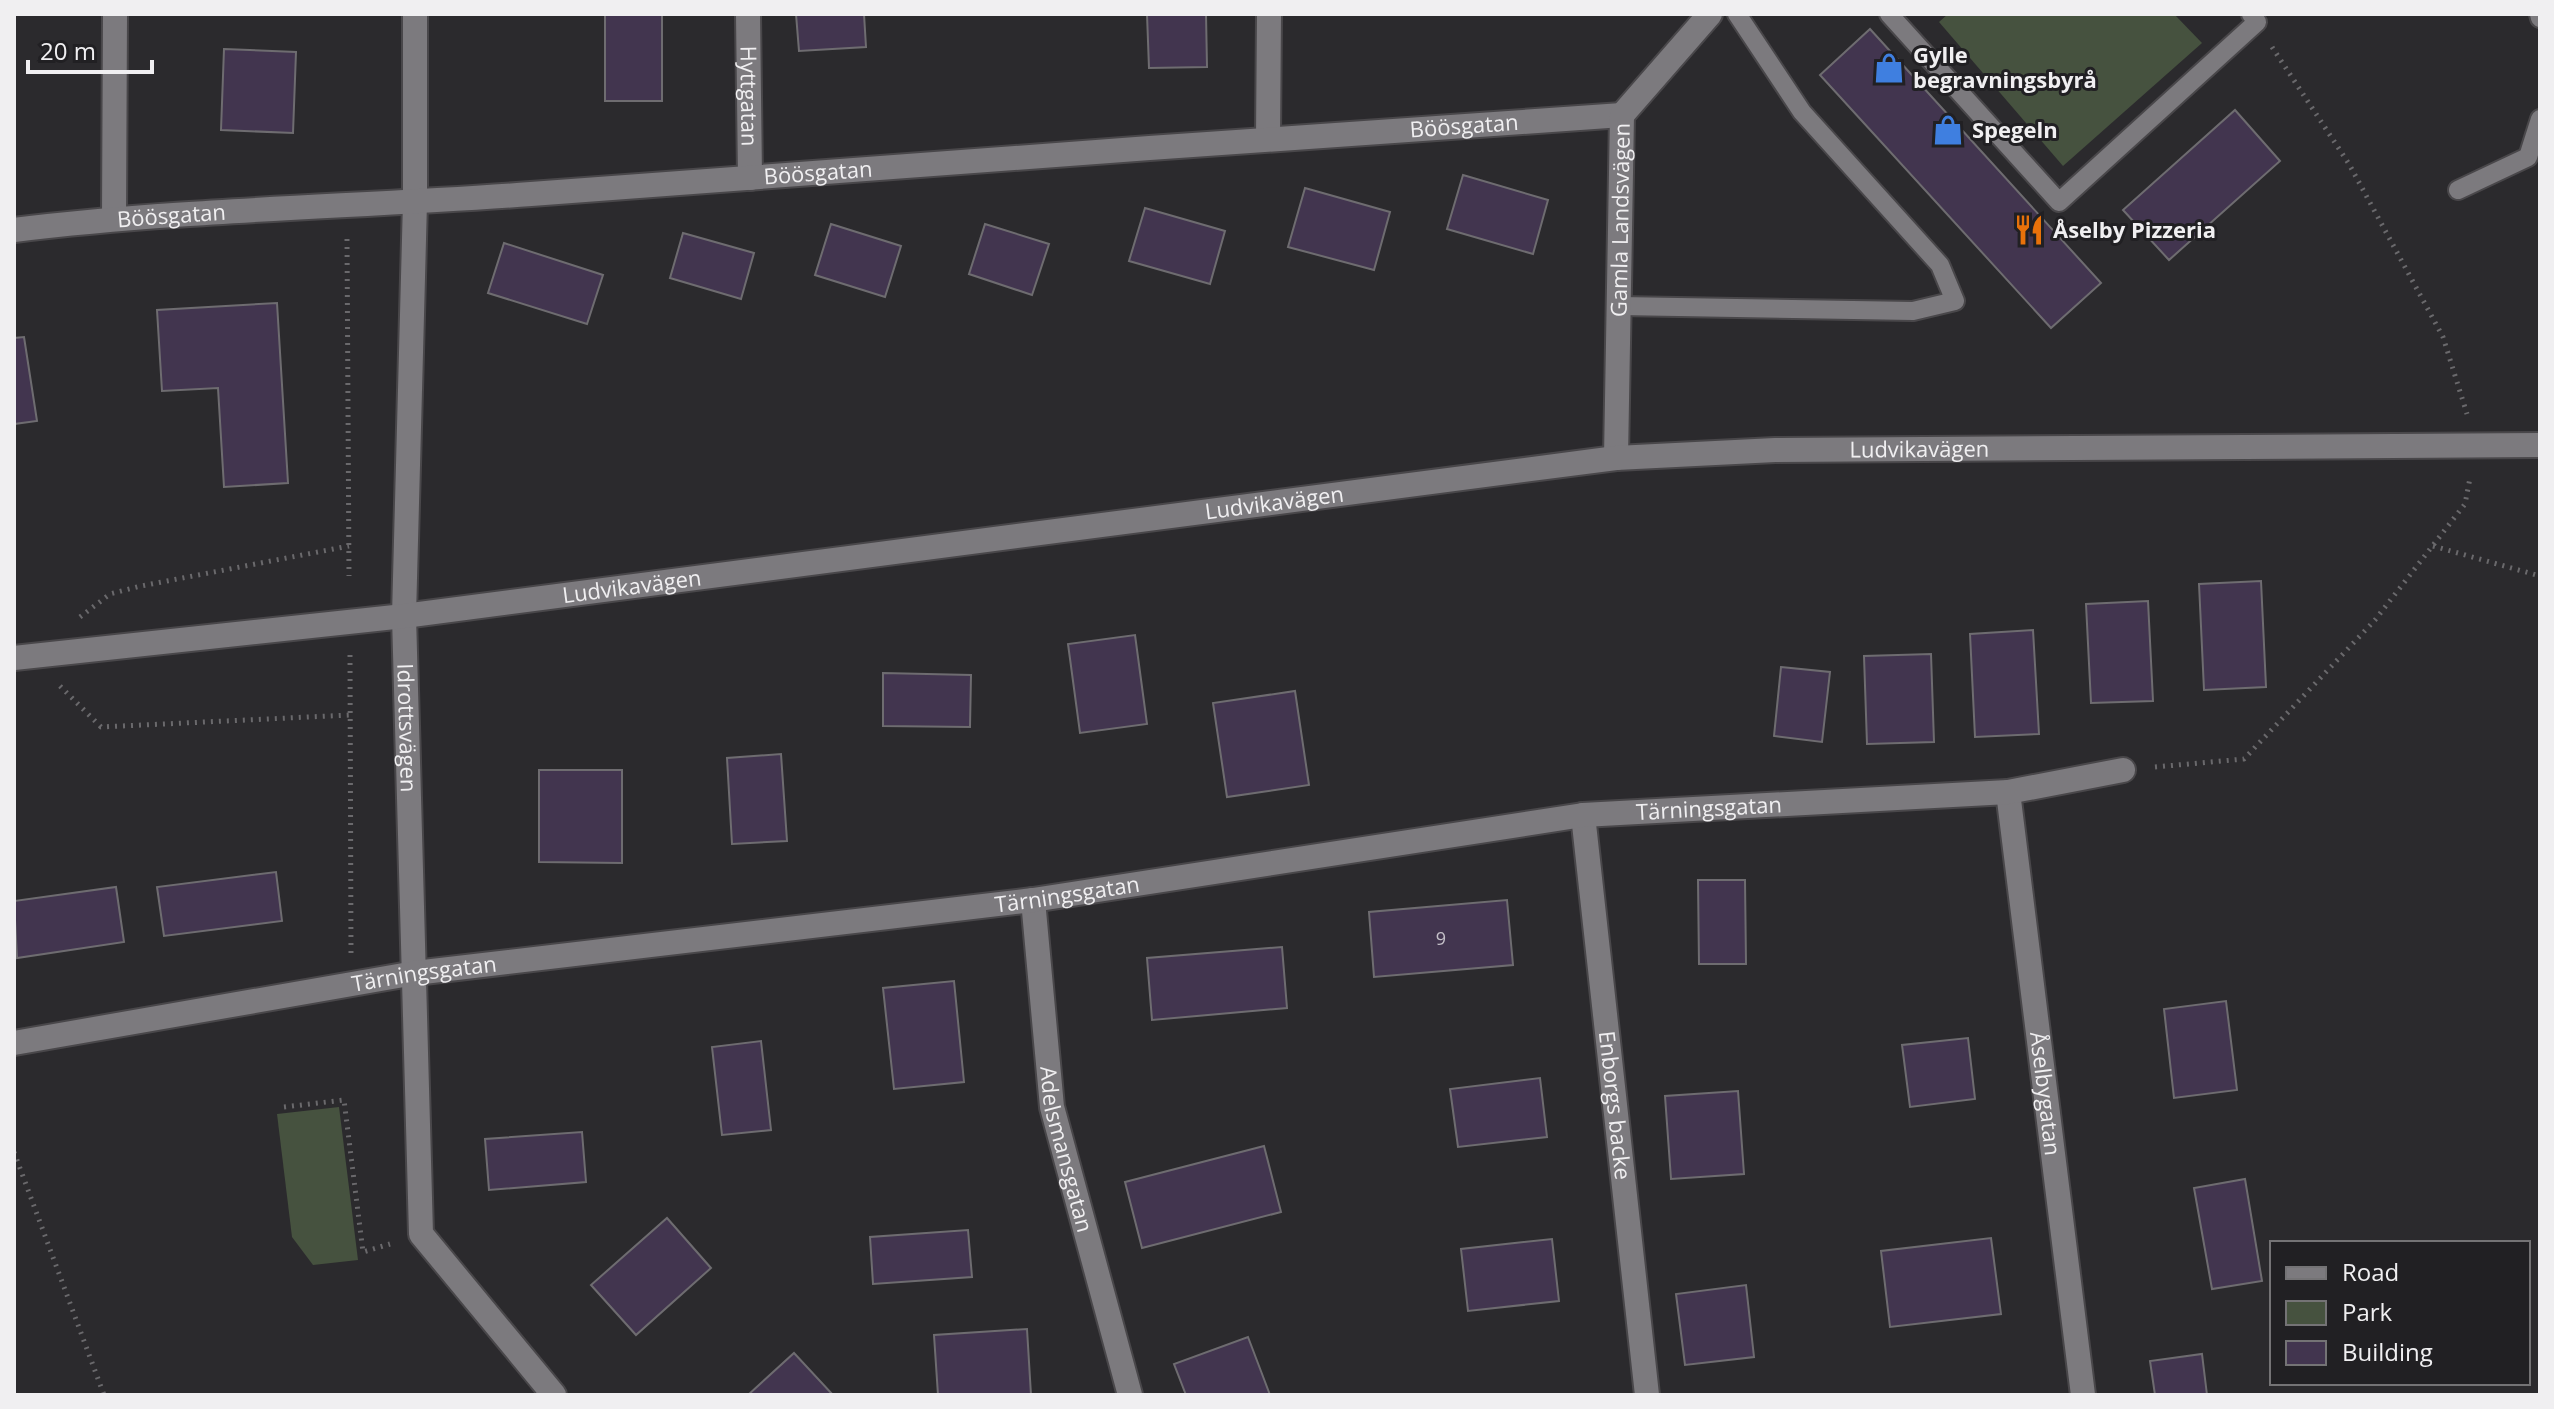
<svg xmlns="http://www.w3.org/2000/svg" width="2554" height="1409" viewBox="0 0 2554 1409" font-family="'Open Sans',sans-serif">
<rect width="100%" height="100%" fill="#2b2a2d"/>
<g fill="#46523f">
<path d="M1948,14H2174L2202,43L2063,166L1939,22Z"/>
<path d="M339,1107L358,1260L313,1265L292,1237L277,1114Z"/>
</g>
<g fill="#42354f" stroke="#6e6c70" stroke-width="2">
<rect x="605" y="14" width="57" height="87"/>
<path d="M796,14H864L866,47L799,51Z"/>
<path d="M1147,14H1206L1207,67L1149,68Z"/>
<path d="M1870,29L2101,283L2051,328L1820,75Z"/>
<path d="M224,49L296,52L293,133L221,130Z"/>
<path d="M2235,110L2280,161L2169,260L2123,210Z"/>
<path d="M1463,175L1548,200L1533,254L1447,229Z"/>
<path d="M1305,188L1390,212L1374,270L1288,247Z"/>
<path d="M1145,208L1225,231L1210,284L1129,261Z"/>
<path d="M831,224L901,246L885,297L815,275Z"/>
<path d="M985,224L1049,244L1032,295L969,274Z"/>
<path d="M683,233L754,253L741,299L670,278Z"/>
<path d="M504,243L603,275L587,324L488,293Z"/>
<path d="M277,303L288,483L224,487L218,388L162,391L157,310Z"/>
<path d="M24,337L37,421L14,424V338Z"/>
<path d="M2261,581L2266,687L2204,690L2199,584Z"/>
<path d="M2148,601L2153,701L2091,703L2086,604Z"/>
<path d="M2033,630L2039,734L1975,737L1970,634Z"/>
<path d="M1135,635L1147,724L1080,733L1068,644Z"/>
<path d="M1931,654L1934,742L1867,744L1864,656Z"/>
<path d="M1781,667L1830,672L1822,742L1774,736Z"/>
<path d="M883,673L971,675L970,727L883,726Z"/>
<path d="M1295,691L1309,785L1227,797L1213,703Z"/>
<path d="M781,754L787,841L732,844L727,758Z"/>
<path d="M539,770H622V863L539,862Z"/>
<path d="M276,872L282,921L164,936L157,887Z"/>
<path d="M1698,880H1745L1746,964H1699Z"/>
<path d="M116,887L124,942L17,958L14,901Z"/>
<path d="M1507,900L1513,965L1374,977L1369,912Z"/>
<path d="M1282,947L1287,1008L1152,1020L1147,958Z"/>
<path d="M954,981L964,1082L894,1089L883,988Z"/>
<path d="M2226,1001L2237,1090L2174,1098L2164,1009Z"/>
<path d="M1968,1038L1975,1099L1910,1107L1902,1045Z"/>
<path d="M761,1041L771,1130L722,1135L712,1047Z"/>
<path d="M1540,1078L1547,1137L1458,1147L1450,1089Z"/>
<path d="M1738,1091L1744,1174L1671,1179L1665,1096Z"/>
<path d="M582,1132L586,1182L489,1190L485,1139Z"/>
<path d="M1264,1146L1281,1212L1142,1248L1125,1182Z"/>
<path d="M2245,1179L2262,1281L2212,1289L2194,1188Z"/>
<path d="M667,1218L711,1268L636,1335L591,1285Z"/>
<path d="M968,1230L972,1277L873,1284L870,1237Z"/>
<path d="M1991,1238L2001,1314L1890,1327L1881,1251Z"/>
<path d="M1552,1239L1559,1301L1468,1311L1461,1249Z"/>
<path d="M1746,1285L1754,1357L1685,1365L1676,1294Z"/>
<path d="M1027,1329L1031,1395H938L934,1335Z"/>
<path d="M1248,1337L1270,1395H1186L1174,1364Z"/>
<path d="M794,1353L833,1395H748Z"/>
<path d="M2202,1354L2207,1395H2155L2150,1361Z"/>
</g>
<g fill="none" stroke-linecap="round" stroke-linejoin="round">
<g stroke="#49474a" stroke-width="22">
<g id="service">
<path d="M1889,14L2059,202L2257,22L2251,14"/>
<path d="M2539,14L2540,18"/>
<path d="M2458,190L2528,157L2540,119"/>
<path d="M1620,306L1913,311L1955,301L1940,265L1802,112L1737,14"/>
</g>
</g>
<g stroke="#49474a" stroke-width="28">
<g id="minor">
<path id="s1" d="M415,14V202L404,616L421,1234L554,1395"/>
<path id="s2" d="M748,14L750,178"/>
<path d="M1268,138L1269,14"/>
<path d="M114,217L115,14"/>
<path id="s3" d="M14,230C186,209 359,207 531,194C895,167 1258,139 1622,115"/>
<path id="s4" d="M1616,458L1622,115L1710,14"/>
<path id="s5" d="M2008,792L2083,1395"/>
<path id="s6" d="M1583,815L1647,1395"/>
<path id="s7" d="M1033,900L1052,1107L1130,1395"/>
<path id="s8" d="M14,1043L415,973L1033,900L1583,815L2008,792L2123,770"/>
</g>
</g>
<g stroke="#49474a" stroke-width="28">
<g id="tertiary">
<path id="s9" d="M14,658L404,616L1616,458L1775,450L2540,445"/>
</g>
</g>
<g stroke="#6a696c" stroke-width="5" stroke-dasharray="2 6" stroke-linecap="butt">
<path d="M2272,47L2349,164L2443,337L2467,414"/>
<path d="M347,239L349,576"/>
<path d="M2433,546L2540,576"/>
<path d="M80,617L110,594L141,586L349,546"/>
<path d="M350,655L351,953"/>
<path d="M60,686L101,727L350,715"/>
<path d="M2155,767L2244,759L2375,620L2465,504L2470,478"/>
<path d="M284,1107L344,1100L363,1252L390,1244"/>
<path d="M14,1152L104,1395"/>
</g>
<use href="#service" stroke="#7c7a7e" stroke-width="18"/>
<use href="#minor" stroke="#7c7a7e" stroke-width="24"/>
<use href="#tertiary" stroke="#7c7a7e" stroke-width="24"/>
</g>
<defs>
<g id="shop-bare" transform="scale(2.4)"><path d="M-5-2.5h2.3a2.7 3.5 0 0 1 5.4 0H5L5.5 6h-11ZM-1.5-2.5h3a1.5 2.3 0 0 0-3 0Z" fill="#3f7fe0" stroke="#212023" stroke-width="2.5" paint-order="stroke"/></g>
<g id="restaurant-bare" transform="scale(2.4)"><path d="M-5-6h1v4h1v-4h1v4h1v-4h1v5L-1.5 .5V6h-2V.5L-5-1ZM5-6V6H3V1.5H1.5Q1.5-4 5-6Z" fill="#e8710a" stroke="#212023" stroke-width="2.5" paint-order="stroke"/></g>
</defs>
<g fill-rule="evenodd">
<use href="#shop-bare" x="1889" y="68"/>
<use href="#shop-bare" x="1948" y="130"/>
<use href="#restaurant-bare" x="2029" y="230"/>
</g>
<g text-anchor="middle" stroke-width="6" stroke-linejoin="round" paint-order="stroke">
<g font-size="18" fill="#c4c0c8">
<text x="1441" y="945">9</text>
</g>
<g font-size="22" font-weight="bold" fill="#f0eff1" stroke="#212023" text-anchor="start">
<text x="1913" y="63">Gylle<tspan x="1913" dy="25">begravningsbyrå</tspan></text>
<text x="1972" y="138">Spegeln</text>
<text x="2053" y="238">Åselby Pizzeria</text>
</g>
<g font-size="22" fill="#f0eff1" stroke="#212023">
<text dy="8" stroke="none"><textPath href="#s2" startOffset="82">Hyttgatan</textPath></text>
<text dy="8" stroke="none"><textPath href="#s3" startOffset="1454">Böösgatan</textPath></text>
<text dy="8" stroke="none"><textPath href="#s3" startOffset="806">Böösgatan</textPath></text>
<text dy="8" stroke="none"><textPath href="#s3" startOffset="158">Böösgatan</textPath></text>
<text dy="8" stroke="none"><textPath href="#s4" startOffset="238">Gamla Landsvägen</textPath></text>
<text dy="8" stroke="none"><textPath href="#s9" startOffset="1918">Ludvikavägen</textPath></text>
<text dy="8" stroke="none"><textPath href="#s9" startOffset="1270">Ludvikavägen</textPath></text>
<text dy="8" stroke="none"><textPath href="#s9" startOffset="622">Ludvikavägen</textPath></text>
<text dy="8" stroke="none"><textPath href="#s1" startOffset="714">Idrottsvägen</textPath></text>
<text dy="8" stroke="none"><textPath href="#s8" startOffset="1712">Tärningsgatan</textPath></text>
<text dy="8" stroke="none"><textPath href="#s8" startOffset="1064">Tärningsgatan</textPath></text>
<text dy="8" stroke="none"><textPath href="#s8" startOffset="416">Tärningsgatan</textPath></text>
<text dy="8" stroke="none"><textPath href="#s5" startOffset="304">Åselbygatan</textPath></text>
<text dy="8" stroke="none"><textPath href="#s6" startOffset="292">Enborgs backe</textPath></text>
<text dy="8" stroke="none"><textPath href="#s7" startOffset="252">Adelsmansgatan</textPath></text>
</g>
</g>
<rect width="2554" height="1409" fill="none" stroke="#f0eff1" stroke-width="32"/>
<rect x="2270" y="1241" width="260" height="144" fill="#212023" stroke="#747375" stroke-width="2"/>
<rect x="2286" y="1267" width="40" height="12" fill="#7c7a7e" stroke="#747375" stroke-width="2"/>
<text x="2342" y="1281" font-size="24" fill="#f0eff1">Road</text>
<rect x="2286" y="1301" width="40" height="24" fill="#46523f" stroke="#747375" stroke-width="2"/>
<text x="2342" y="1321" font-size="24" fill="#f0eff1">Park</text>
<rect x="2286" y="1341" width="40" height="24" fill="#42354f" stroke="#747375" stroke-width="2"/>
<text x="2342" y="1361" font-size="24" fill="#f0eff1">Building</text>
<path d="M28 60v12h124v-12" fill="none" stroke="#f0eff1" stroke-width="4"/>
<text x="40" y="60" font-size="24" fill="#f0eff1" stroke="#212023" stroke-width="6" paint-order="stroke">20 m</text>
</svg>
